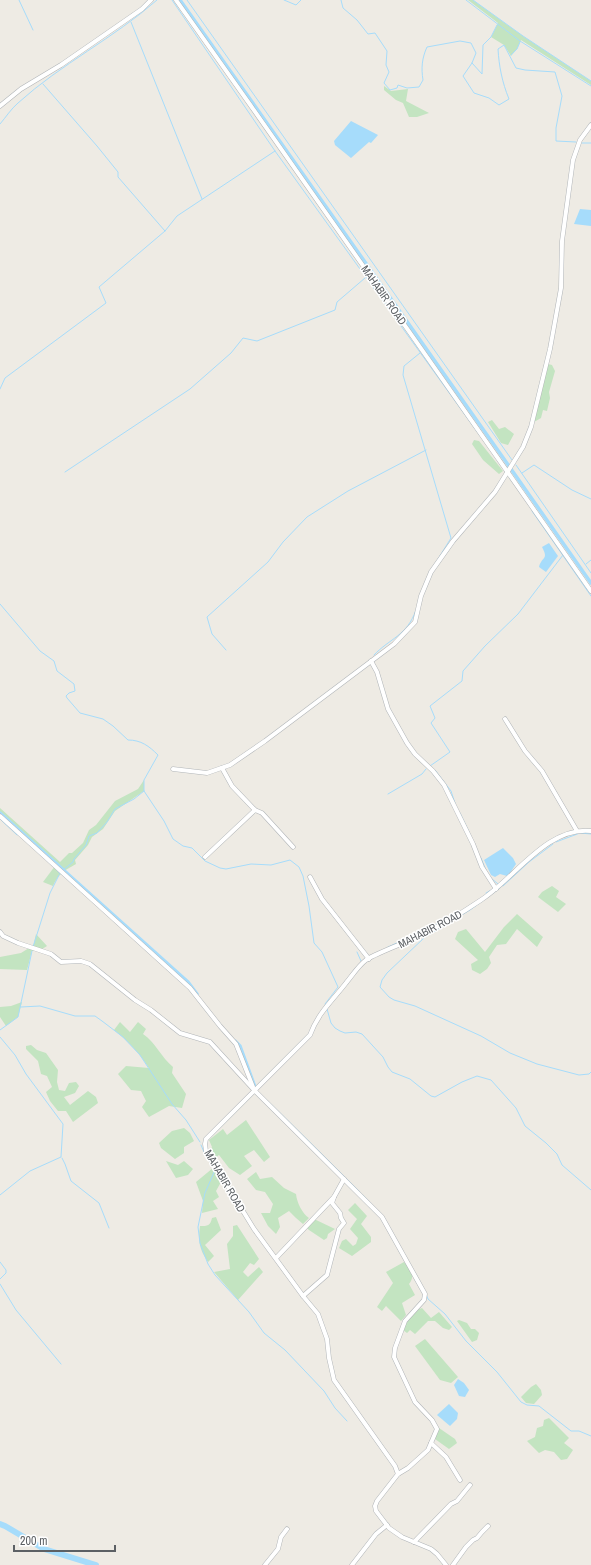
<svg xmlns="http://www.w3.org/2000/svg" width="591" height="1565" viewBox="0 0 591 1565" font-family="'Archivo Narrow',sans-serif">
<rect width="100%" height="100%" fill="#eeebe4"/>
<g fill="#c3e4c1">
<path d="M468,0H473L523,36L591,81V85L521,40L517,49L511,56L504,45L491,37L498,23Z"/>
<path d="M384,86L391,91L408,89L406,101L429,113L417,117H409L403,103L396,100L384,90Z"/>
<path d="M548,364L552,365L555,371L549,392L550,398L547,411L543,410L541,418L534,422Z"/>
<path d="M492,420L499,429L505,427L514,434L508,445L501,443L488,422Z"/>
<path d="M474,440L479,441L503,471L499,474L483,460L472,444Z"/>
<path d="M144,780V791L115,811L103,829L92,837L88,845L75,860L76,864C64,871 59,873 53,886L43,882L55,866L0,816V808L60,862L69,853H72L83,843L89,830L96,825L115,801L138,789Z"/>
<path d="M552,886L559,891L556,897L566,904L558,912L538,897L542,892Z"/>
<path d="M517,914L543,937L537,947L517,929L506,944L497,945L489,957L491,963L487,969L480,974L472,970L471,964L478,960L455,939L458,932L466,929L485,952L504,927Z"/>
<path d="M36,934L47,946L39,951H32L27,970L0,969V957L21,953L29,948L33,947Z"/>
<path d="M22,1002L18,1017L6,1026L0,1017V1007L11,1006Z"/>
<path d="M120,1022L130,1032L138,1022L146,1029L143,1034C156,1043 161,1057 173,1067L172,1073L186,1094L182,1108L169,1106L149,1117L142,1107L146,1101L141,1091L131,1090L118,1074L126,1066L149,1068C139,1053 128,1041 114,1030Z"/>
<path d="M31,1045L37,1050L46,1053L58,1070L57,1082L59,1090L65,1091L69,1083L76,1082L79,1086L75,1093L64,1097L70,1105L88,1091L96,1097L98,1103L73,1122L66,1111H58L50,1101L46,1092L52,1087L47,1076L41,1074L38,1061L26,1049V1046Z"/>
<path d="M246,1120L270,1157L264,1162L254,1150L244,1156L252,1166L240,1175L229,1168L219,1155L214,1159L210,1151L212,1147L209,1140L223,1129L227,1135Z"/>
<path d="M184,1128L190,1133L194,1141L184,1147V1153L175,1159L161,1148L159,1143L172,1131Z"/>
<path d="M184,1161L193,1169L188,1175L176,1178L166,1161L178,1165Z"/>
<path d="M213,1168L221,1182L216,1191L219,1197L213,1201L218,1209L202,1213L203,1201L196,1182Z"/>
<path d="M256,1172L260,1179L272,1177L284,1188L296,1194C297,1203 302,1213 309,1218L303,1224L296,1218L289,1211L278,1218L280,1227L276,1234L268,1226L261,1213H270L273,1204L265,1192L256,1190L247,1179Z"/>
<path d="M355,1203L367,1216L361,1224L371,1237V1242L352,1256L339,1248L342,1241L346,1239L353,1246L356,1244L358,1238L350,1229L357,1219L348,1210Z"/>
<path d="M216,1217L221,1230L205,1245L214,1256L208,1262C199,1249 198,1241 200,1226C208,1226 210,1226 212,1218Z"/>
<path d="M314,1219L335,1229L328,1234L327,1238L324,1240L309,1230L306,1227Z"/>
<path d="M237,1225L259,1259L254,1265L250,1263L243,1272L248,1277L259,1267L263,1272L238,1300L214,1272L230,1269L227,1244L233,1236V1226Z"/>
<path d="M404,1262C410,1269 416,1275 409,1284L415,1295L402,1303L406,1315L401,1321L386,1306L382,1311L377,1307L393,1283L386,1272Z"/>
<path d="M422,1308L431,1318L439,1312L452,1327L449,1330L443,1328L435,1321H428L415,1334L410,1330L407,1333L403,1330C406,1322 413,1310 422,1308Z"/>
<path d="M459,1320L467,1323L471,1329H475L479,1333L477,1340L472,1342L457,1321Z"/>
<path d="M425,1339L458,1377L451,1383L440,1380L415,1346Z"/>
<path d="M536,1384L541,1390L542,1395L534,1404L526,1403L521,1397L531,1387Z"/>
<path d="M549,1418L569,1438L564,1443L573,1450L567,1459L561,1460L554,1452L545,1450L539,1453L527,1441L535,1437L537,1428L543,1426L544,1420Z"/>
<path d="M439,1428L455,1439L457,1443L449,1449L435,1439Z"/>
</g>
<g fill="#a6dcfb">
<path d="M351,121L378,135L371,143L369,142L351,158L335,145L334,141Z"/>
<path d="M580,209L591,210V226L574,224Z"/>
<path d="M549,543L558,556L546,572L539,567C542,556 549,560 542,547Z"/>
<path d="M503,848L513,858L516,864L508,876H507L500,874L495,877L491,875L484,860Z"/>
<path d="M458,1379L464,1383L469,1390L465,1397L459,1396L454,1385Z"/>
<path d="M449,1404L458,1413L457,1419L450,1426L437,1415Z"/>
</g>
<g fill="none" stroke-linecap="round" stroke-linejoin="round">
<g stroke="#a6dcfb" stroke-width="1">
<path d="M19,0L33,30"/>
<path d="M172,0L275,151L481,437"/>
<path d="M187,0L512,460"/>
<path d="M284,0L296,5L301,0"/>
<path d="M341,0L343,8L357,20L368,34L375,33L387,51L386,65L389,72L384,83L390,90L397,88L398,85L407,88L419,87L423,80C421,68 422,58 427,47L460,41L471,43L476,53L472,63L463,76L474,93L489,98L499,105L509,99C502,82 499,66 498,49L504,45L516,68L525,70L555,72L562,96L556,128V141L576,142"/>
<path d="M466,0L520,41L591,86"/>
<path d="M473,0L523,36L591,81"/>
<path d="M131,22L202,199"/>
<path d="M511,55L517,49L520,42"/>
<path d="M472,63L482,74L483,45L491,37L497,25"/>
<path d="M43,84L97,146L118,172V177L165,231"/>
<path d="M0,124C6,117 11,109 18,103C61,64 114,38 157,0"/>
<path d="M582,143H591"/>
<path d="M420,353L404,366L403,375L451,538L438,559"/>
<path d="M0,389L5,378L106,303L99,287L165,231L177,216L275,151"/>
<path d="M516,465L591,573"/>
<path d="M65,472L190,389L231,353L243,338L257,341L335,310L337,302L365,278"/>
<path d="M522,473L534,465L572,490L591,499"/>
<path d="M532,511L591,596"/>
<path d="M586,564L591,560"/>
<path d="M0,604L40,651L54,661L57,671L74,684L75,691L69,693L66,696L67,698L80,713L103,719L113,726L128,740C141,740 149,746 158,755L144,780V791L164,821L173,839L183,846L192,848L205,861L220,868L226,869L251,864L271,865L290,860L299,867L303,876L309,906L314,943L322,952L338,987L325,1004L326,1006"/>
<path d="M226,650L212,634L207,617L268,562L283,542L307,517L348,491L426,450"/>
<path d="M374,655C390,638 407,636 416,610"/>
<path d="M430,766L450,752L431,723L435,718L430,706L462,681L463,671L485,646L518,614L563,555"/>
<path d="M435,770L451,791L455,803"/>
<path d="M388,794L422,774L426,769"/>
<path d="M460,813L469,832"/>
<path d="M0,819L17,835"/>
<path d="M556,842L580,833L591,834"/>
<path d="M481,858L486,870"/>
<path d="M57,870L60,874"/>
<path d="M63,870L73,862L74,859L86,845L89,836L97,833L107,822L115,809L134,799L144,791"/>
<path d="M491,878L498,884"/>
<path d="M503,886L529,862L553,844"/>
<path d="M500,888L470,910L425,937L387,973L382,980L380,987L389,997L394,1000L415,1006L481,1036L510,1053L537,1064L579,1075L589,1074L591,1072"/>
<path d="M486,893L493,889"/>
<path d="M33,947L50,893L59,875"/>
<path d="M388,947L427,929L459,912"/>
<path d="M357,952L361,961"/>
<path d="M21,1007L40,1006L75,1016H95L102,1021L123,1037L140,1055L172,1104L186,1120L200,1142"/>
<path d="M327,1009L331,1023L335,1028L340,1031L345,1033L356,1032L362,1034L383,1057L388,1067L392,1072L410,1079L431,1096L435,1097L462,1082L477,1076L491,1080L516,1108L525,1126L546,1143L557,1154L562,1165L591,1190"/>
<path d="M0,1030L18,1017L32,951"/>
<path d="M0,1037L15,1055L26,1074L63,1124L61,1157L30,1171L0,1195"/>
<path d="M268,1101L360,1192"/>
<path d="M201,1145L204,1152"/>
<path d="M62,1158L65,1164L71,1181L99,1203L109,1228"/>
<path d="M209,1160L215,1170L205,1193L198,1227L200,1243L208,1264L215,1275L249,1312L264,1333L285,1350L324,1391L335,1408L347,1421"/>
<path d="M363,1195L372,1205"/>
<path d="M0,1262L6,1270V1273L0,1279"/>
<path d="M0,1284L16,1310L61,1364"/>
<path d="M426,1294L428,1299L445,1314L466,1341L497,1372L521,1402L527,1405L539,1406L571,1431H579L591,1436"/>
</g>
<g stroke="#a6dcfb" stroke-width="3.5">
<path d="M180,0L509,466"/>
<path d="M511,469L591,583"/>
<path d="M0,813L188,982L197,994"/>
<path d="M235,1041L240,1046L255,1087"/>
</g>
<path stroke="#a6dcfb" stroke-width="6" d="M0,1524L5,1526L44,1549L96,1565"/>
<g stroke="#b1b5b8" stroke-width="5">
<g id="minor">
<path d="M176,0L251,106L591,591"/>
<path d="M0,106L21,89L61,65L142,9L151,0"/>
<path d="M371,661L377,672L388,709L407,743L415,754L433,771L444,785L473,844L482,867L496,889"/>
<path d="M505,719L525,751L542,771L577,831"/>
<path d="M222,768L232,786L255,810L262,813L293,847"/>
<path d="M173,769L207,773L230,765L265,741L394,644L415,622L421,596L431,572L453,541L495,492L523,447L531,427L550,349L561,288L562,241L573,160L580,140L591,125"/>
<path d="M0,816L190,988L220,1026L236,1044L253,1087"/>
<path d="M205,857L255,810"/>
<path d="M310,877L322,899L369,959"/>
<path d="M0,932L3,936L18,943L51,954L61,962L81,961L90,964L135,1000L151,1010L180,1033L210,1042L255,1091L382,1217L425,1294L424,1300L405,1321L395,1348L394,1357L415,1402L432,1420L437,1429L428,1450L408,1468L398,1474L377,1501L375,1506L376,1511L389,1528L402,1537L431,1549L437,1554L446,1565"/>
<path d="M276,1258L334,1197L344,1179"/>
<path d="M303,1296L327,1275L339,1229L344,1223L341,1218L340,1213L332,1203L334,1197"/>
<path d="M431,1443L446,1457L460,1480"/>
<path d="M398,1474L395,1466L334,1380L329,1358L327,1339L318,1314L303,1296L254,1229L206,1151L205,1144L206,1139L310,1035C318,1013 332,1001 346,983C352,976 358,966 366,960C377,953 399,945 413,939C436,928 459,915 481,900C514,879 547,826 591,831"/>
<path d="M414,1542L451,1504L457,1501L470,1485"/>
<path d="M265,1565L278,1549L281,1537L287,1529"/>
<path d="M352,1565L376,1534L387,1525"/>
<path d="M453,1565L466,1547L473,1540L477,1538L482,1532L488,1526"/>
</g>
</g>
<use href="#minor" stroke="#fff" stroke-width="4"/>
</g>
<g text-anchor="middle" stroke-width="3" stroke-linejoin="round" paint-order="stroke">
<g font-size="11" fill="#5c6064" stroke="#fff">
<text transform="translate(384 295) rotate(55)" y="4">MAHABIR ROAD</text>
<text transform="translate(430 929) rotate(-27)" y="4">MAHABIR ROAD</text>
<text transform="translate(225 1181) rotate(60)" y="4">MAHABIR ROAD</text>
</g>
</g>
<path d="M14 1545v6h101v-6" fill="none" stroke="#5c6064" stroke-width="2"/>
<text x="20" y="1545" font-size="12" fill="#5c6064" stroke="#ffffff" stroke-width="3" paint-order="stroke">200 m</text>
</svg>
